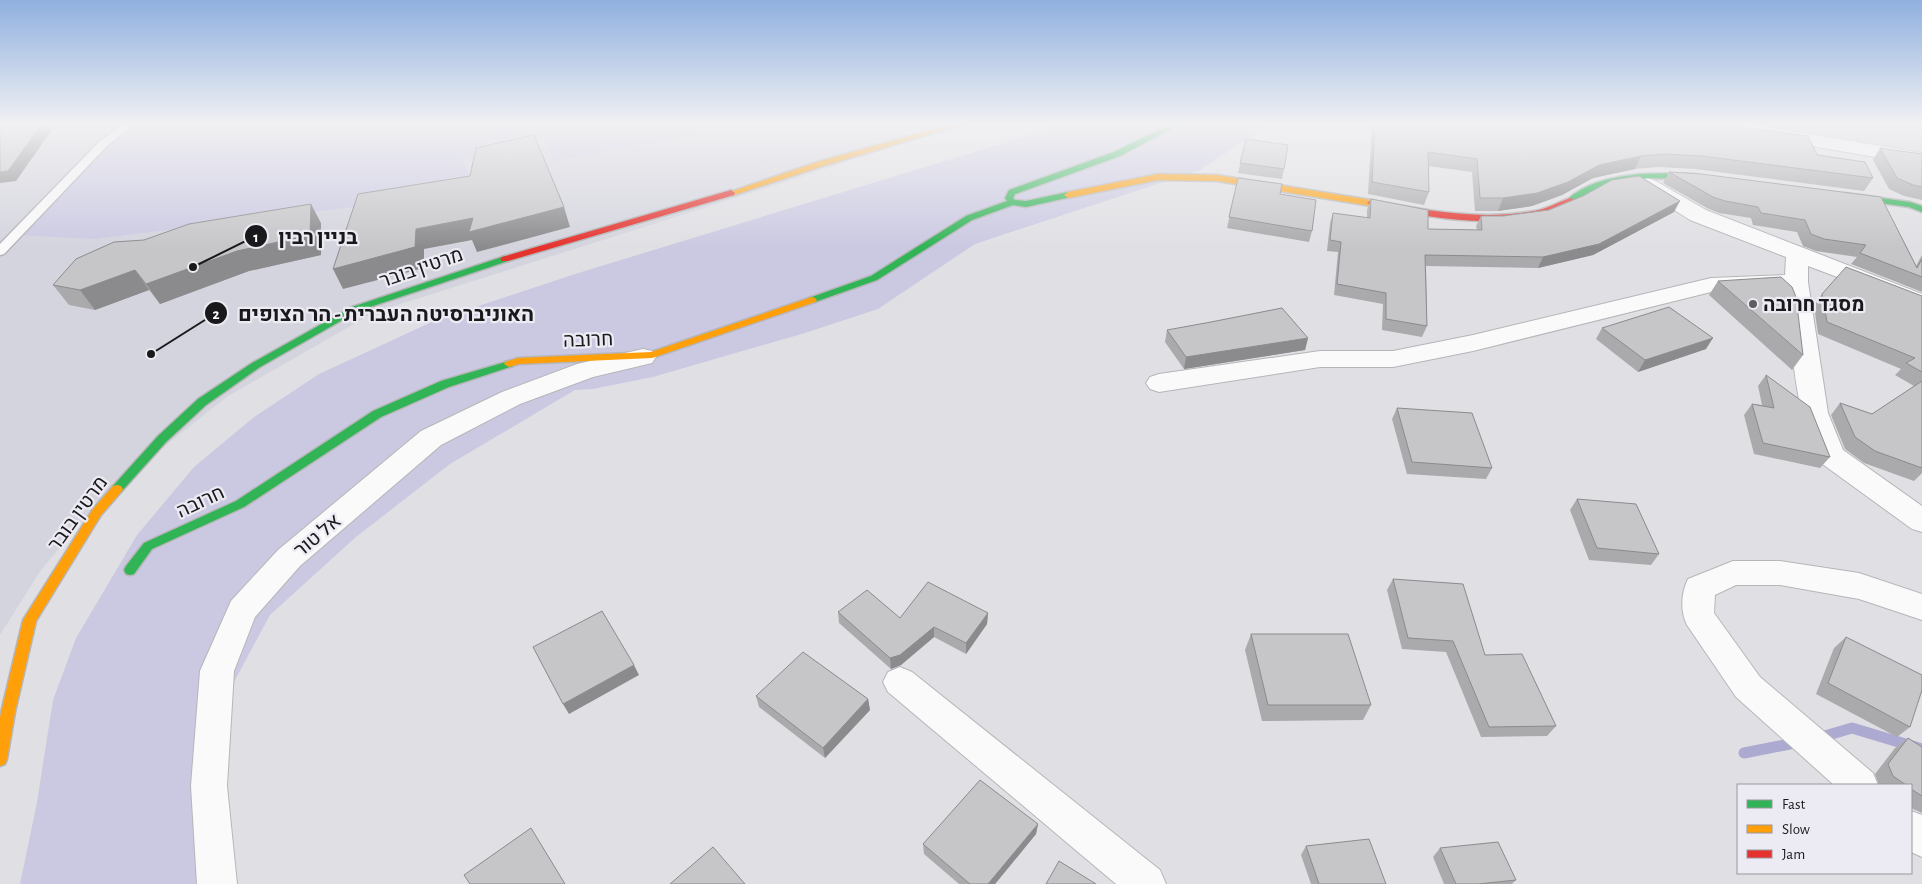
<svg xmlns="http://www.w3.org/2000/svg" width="1922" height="884" viewBox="0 0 1922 884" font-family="'Alegreya Sans',Heebo,sans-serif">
<rect width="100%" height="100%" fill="#e0e0e4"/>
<g fill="#d4d4de">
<path d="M0,124H960L806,176L375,312L228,396L147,460L80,524L41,570L0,635Z"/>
<path d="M1746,124H1922V154Z"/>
</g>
<g fill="#cbc9e2">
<path d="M130,124H751L554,161L544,138L461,159L474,183L369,205L95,239L16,235L109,139Z"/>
<path d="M1066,124H1269L1200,170L975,244L878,309L805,333L653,377L593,389L575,390L450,464L356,537L270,615L234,682L219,805L225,884H20L37,802L53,700L76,638L137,535L194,467L254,417L319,374L436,320L575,274Z"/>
</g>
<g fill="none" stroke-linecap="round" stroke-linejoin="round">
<g stroke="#adaad2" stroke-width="11">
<path d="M1818,738L1852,728L1922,749"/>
<path d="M1744,753L1800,742"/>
</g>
<g stroke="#b6b6b9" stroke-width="3">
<path id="lane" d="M124,124H135L107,146L4,254L0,255V244L99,142Z"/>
</g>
<g stroke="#b6b6b9" stroke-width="2">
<g id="street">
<path d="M1708,124H1750L1922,153V165L1718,130L1711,128Z"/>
<path d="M1647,178L1654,180L1706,210L1922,294V309L1808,266V282L1828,413L1843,450L1922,506V532L1912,529L1821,463C1793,415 1793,344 1785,289L1711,292L1473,351L1393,367H1320L1159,392L1150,389L1146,383L1150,377L1159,374L1320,351H1393L1473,335L1711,278L1785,275L1786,257L1690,220L1640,188L1637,184L1640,180Z"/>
<path d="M643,349L652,351L656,357L652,363L593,377L520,404L441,445L300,566L255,617L234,671L227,786L237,884H197L191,786L200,671L231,601L278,550L421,431L502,392L577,364Z"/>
<path d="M1733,561H1780L1859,573L1922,594V620L1859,599L1780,585H1736L1715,595L1714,613L1760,677L1873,773L1878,785H1834L1736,697L1687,625C1680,611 1681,593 1688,579Z"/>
<path d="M900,667L912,672L1160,870L1166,884H1116L888,692L883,682L888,672Z"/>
<path d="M1911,811L1922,815V857L1911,852Z"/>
</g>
</g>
<g stroke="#b6b6b9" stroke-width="3">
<g id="fast">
<path d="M1170,124H1180L1120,156L1015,194L1013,198L1015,200L1026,201L1068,192L1071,193V197L1026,207L1013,205L972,220L877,280L815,302H809L807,300L809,298L871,276L966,216L1007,201L1005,198L1009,190L1114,152Z"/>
<path d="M1640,174C1653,174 1701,171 1710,178L1706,181C1672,179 1634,174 1601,187C1591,191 1578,205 1567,203L1566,201C1585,182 1614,177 1640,174Z"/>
<path d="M1845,193L1910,202L1922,206V212L1909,207L1842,198V194Z"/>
<path d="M505,256L510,259L508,261L358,311L260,367L206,405L166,442L121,492H113L111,489L113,486L158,436L198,399L252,363L352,307Z"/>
<path d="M509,361L514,364L513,366L449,387L381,417L244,507L152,549L134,574L130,575L126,574L124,570L126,566L144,543L236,501L373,411L441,381Z"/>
</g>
</g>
<g stroke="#b6b6b9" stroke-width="3">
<g id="slow">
<path d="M952,124H964L823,166L734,195L731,196L727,193L817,162Z"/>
<path d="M1158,174L1217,175L1371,200L1375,203L1371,206L1217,181L1158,180L1068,198L1064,195L1068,192Z"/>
<path d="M812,297L815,298L817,300L815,302L652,358L519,364L509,367L504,364L505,362L518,358L651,352Z"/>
<path d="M117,485L121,486L123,489L121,492L101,515L36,621L15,712L7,759L5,764L0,766V717L23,620L93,509L113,486Z"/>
</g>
</g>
<g stroke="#b6b6b9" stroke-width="3">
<g id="jam">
<path d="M731,190L735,193L734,195L508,261H502L500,259L502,257Z"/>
<path d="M1570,198L1573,199V203C1562,207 1552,212 1540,215C1485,229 1426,216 1371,206L1367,203L1371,200C1425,210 1479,221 1534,211C1547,209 1558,202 1570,198Z"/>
</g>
</g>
<use href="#lane" fill="#fafafb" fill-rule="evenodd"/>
<use href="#street" fill="#fafafb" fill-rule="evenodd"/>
<use href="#fast" fill="#30b455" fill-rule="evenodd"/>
<use href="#slow" fill="#ff9f0a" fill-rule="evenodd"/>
<use href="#jam" fill="#e5322d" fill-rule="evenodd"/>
</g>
<g fill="#aaaaad">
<path d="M1372,124H1740V127L1817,155L1873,178L1864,191L1695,169L1658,167L1635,169L1593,178L1562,195L1532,206L1498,211H1475L1472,172L1428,166L1429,192L1424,205L1368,194Z"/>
<path d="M1246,139L1284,169L1282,179L1238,173Z"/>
<path d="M1880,148L1922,154V200L1904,196L1889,189L1873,160Z"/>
<path d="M1669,172L1701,174L1916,266L1922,255V292L1851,264L1857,257L1816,251L1803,246L1797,232L1753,225L1751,218L1719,213L1707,208L1663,183Z"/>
<path d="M1238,178L1280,194L1312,231L1309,242L1227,228Z"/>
<path d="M1371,199L1428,229L1477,230L1476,226L1481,216H1503L1674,212L1593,255L1538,268L1426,266L1427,326L1422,337L1382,330L1383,304L1334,295L1338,252L1327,251L1330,223L1333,213L1367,218V210Z"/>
<path d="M321,223V255L249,271L160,304L149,290L95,310L69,305L53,285Z"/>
<path d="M1718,281L1803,355L1792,370L1709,295Z"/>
<path d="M1822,294L1922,296V473L1914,481L1864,463L1845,449L1831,415L1840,403L1872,414L1914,386L1895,375L1901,369L1818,334L1814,306Z"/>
<path d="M1602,328L1706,349L1638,372L1596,339Z"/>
<path d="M1167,330L1308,338L1305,350L1184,369L1165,342Z"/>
<path d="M1766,375L1830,457L1820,468L1754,454L1744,415L1752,404L1762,405L1758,386Z"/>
<path d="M1397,408L1492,468L1486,479L1407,474L1392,419Z"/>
<path d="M1577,499L1659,554L1651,565L1589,560L1570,510Z"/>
<path d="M1393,579L1485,655L1556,726L1547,736L1481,737L1446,652L1402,649L1387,590Z"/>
<path d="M838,612L900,618L988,613L987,624L966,654L934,637L901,665L891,669L839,623Z"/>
<path d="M1251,634L1371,705L1363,720L1262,721L1245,650Z"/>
<path d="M1846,637L1910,727L1897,737L1816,694L1834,648Z"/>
<path d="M756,696L868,699L870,710L825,758L759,707Z"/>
<path d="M1908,738L1922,747V813L1911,808V785H1879L1875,774L1895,748Z"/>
<path d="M1038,824L1036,834L995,884H959L924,854L923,844Z"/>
<path d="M1306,846L1386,884H1311L1301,855Z"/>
<path d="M1440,848L1516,880L1512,884H1444L1433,857Z"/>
</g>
<g fill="#8b8b8d">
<path d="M42,124H56L16,181L0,183V172Z"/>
<path d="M1641,156L1635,169L1593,178L1562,195L1532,206L1498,211L1503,198L1599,165Z"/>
<path d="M1680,201L1674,212L1593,255L1538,268L1543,257Z"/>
<path d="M311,204L321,223V255L249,271L160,304L146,284Z"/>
<path d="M564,207L570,227L477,252L472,240L424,249V268L343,289L333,269L416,229L473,218Z"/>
<path d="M135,270L149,290L95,310L80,290Z"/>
<path d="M1308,338L1305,350L1184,369L1186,357Z"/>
<path d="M1713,338L1706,349L1638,372L1645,360Z"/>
<path d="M988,613L987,624L966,654V643Z"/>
<path d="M934,627V637L901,665L891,669L890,658Z"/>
<path d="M634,665L639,675L569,714L563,704Z"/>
<path d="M868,699L870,710L825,758L823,748Z"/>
<path d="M1038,824L1036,834L995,884H988Z"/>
</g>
<g fill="#c6c6c9" stroke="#8b8b8d">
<path d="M0,124H42L8,171L0,172Z"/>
<path d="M1375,124H1740V127L1808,136L1817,155L1865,162L1873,178L1702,156L1665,154L1641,156L1599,165L1568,182L1537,193L1503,198H1480L1477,159L1428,152L1429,192L1372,182Z"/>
<path d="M534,135L564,207L469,232L473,218L416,229L415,247L333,269L358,194L470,176L476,148Z"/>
<path d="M1246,139L1288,145L1284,169L1240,163Z"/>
<path d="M1880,148L1922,154V187L1913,185L1897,178Z"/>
<path d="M1669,172L1701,174L1881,197L1917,268L1922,259V277L1860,253L1866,245L1824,239L1811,234L1805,220L1761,213L1758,207L1725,201L1713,197Z"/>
<path d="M1639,176L1680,201L1599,244L1543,257L1425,255L1427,326L1386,319V293L1337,284L1341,242L1330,240L1333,213L1370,218L1371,199L1428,210V229L1482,230L1481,216H1503L1549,210L1583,196L1612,180Z"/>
<path d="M1238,178L1282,184L1280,194L1316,200L1312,231L1229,217Z"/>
<path d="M311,204L310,235L237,251L146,284L135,270L80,290L53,285L76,259L114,242L144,240L189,224Z"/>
<path d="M1846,267L1922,296V372L1906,363L1915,358L1827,322L1822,294Z"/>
<path d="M1781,277L1792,287L1796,297L1803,355L1718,281Z"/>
<path d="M1669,307L1713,338L1645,360L1602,328Z"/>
<path d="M1282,308L1308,338L1186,357L1167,330L1211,322Z"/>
<path d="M1766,375L1810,407L1830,457L1763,443L1752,404L1774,408Z"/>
<path d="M1922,381V468L1875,451L1855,437L1840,403L1872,414Z"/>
<path d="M1397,408L1472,413L1492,468L1412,462Z"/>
<path d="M1577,499L1636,504L1659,554L1597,548Z"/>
<path d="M1393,579L1463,584L1485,655L1522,654L1556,726L1489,727L1453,641L1408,638Z"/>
<path d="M928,582L988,613L966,643L934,627L900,655L890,658L838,612L867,590L900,618Z"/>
<path d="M602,611L634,665L563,704L533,647Z"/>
<path d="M1251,634H1348L1371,705H1268Z"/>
<path d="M1846,637L1922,675V690L1910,727L1828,683Z"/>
<path d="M803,652L868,699L823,748L756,696Z"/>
<path d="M1908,738L1922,747V796L1911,789V785H1906L1893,776L1888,764Z"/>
<path d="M980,780L1038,824L988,884H970L923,844Z"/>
<path d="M531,828L565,884H470L464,875Z"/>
<path d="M1369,839L1386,884H1319L1306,846Z"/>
<path d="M1498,842L1516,880L1478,884H1456L1440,848Z"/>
<path d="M713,847L745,884H670Z"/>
<path d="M1059,861L1096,884H1046Z"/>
</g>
<linearGradient id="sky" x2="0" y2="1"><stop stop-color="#90b0df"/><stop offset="0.5" stop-color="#f1f1f3"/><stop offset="1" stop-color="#f1f1f3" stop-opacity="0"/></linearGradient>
<rect width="1922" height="248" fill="url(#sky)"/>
<circle fill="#5f5f62" stroke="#ecebf3" stroke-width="2" cx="1753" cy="304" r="5"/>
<g text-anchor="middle" stroke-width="4.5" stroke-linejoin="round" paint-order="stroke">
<g font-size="20" fill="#19191c" stroke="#ecebf3">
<text transform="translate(421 267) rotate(-19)" y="7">מרטין בובר</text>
<text transform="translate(588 339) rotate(-2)" y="7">חרובה</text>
<text transform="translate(200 501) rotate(-25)" y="7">חרובה</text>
<text transform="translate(77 513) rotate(-54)" y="7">מרטין בובר</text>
<text transform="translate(317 535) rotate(-40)" y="7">אל טור</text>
</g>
<g font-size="20" font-weight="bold" fill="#19191c" stroke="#ecebf3" text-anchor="start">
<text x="1763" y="311">מסגד חרובה</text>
</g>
</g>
<path fill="none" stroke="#19191c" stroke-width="2" d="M193 267L256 236M151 354L216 313"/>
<g fill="#19191c" stroke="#ecebf3" stroke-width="2">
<circle cx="193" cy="267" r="5"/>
<circle cx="151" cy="354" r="5"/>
<circle cx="256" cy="236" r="12"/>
<circle cx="216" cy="313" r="12"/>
</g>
<g font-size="15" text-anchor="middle" font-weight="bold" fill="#fff">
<text x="256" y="242">1</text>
<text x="216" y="319">2</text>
</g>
<g font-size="21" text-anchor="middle" font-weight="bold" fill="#19191c" stroke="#ecebf3" stroke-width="4.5" stroke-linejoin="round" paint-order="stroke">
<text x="318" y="244">בניין רבין</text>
<text x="386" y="321">האוניברסיטה העברית - הר הצופים</text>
</g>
<rect x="1737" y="784" width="175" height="90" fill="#ecebf3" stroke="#98979d"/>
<rect x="1747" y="800" width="25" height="8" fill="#30b455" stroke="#98979d"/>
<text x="1782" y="809" font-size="15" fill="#19191c">Fast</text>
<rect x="1747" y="825" width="25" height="8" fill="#ff9f0a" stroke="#98979d"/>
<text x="1782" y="834" font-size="15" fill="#19191c">Slow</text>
<rect x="1747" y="850" width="25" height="8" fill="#e5322d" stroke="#98979d"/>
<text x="1782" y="859" font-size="15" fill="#19191c">Jam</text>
</svg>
